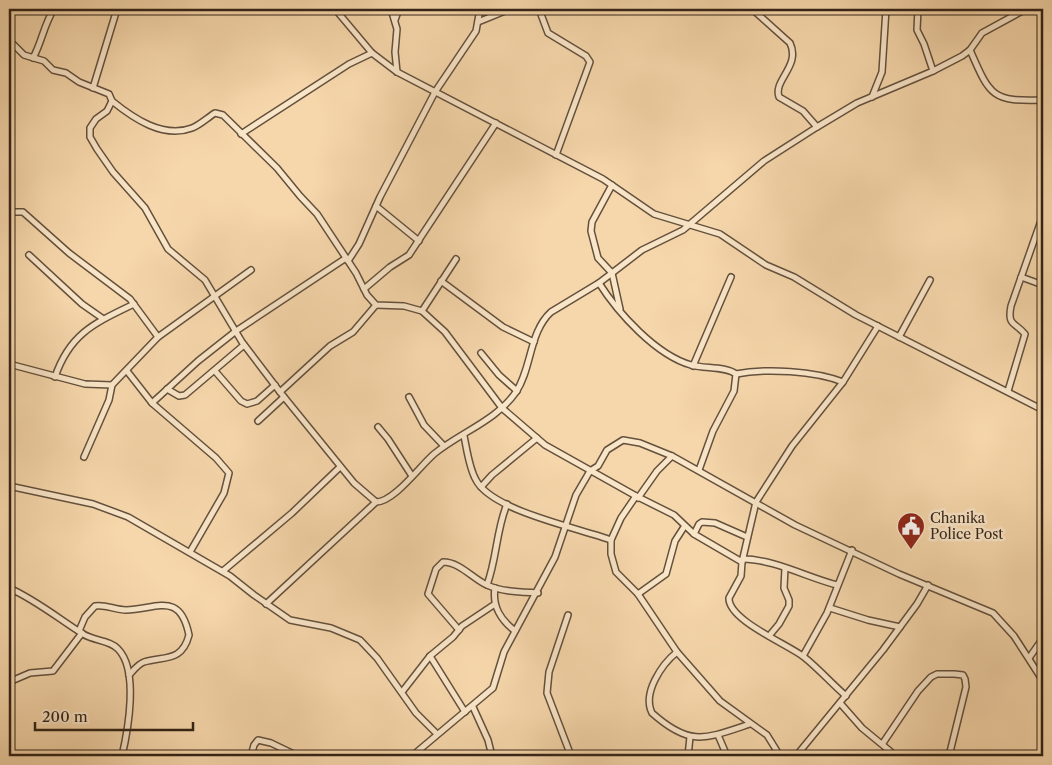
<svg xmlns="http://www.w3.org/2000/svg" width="1052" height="765" viewBox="0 0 1052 765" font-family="'Libre Caslon Text',serif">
<rect width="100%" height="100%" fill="#f6d7ab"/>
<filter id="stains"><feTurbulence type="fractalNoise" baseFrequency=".004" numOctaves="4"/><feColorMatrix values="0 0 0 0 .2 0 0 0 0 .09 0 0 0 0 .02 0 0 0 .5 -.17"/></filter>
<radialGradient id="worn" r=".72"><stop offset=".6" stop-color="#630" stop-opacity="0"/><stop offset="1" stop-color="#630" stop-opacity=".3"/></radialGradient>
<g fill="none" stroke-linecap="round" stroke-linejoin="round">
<g stroke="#64513d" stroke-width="8">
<g id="minor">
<path d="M107,9L115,12"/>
<path d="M335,9L372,53L397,72L603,179L654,214L720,234L766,265L794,277L856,315L1043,410"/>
<path d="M391,9L397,29L395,52L397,72"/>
<path d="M539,9L548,33L586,56L590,62L556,155"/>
<path d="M752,9L790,43C801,66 773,80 779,97L803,111L817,127"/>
<path d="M918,9L917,30L924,44L933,71"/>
<path d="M395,20L399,9"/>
<path d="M478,22L510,9"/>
<path d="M9,40L24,55L44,61L53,70L66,73L79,82L109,94L112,101L107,111L96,119L90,128V137L97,149L113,172L145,208L168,249L205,280L242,342L280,392L354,483L376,502C394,502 420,466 434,454C461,432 496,421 516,392C532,368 529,332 551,312L599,283L642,250L683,230L764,161L817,127L857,103L933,71L962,56L970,50L982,33L1026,9"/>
<path d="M970,50C990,96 992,102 1043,100"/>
<path d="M33,58C42,42 44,24 54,9"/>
<path d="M93,88L117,9"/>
<path d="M872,97L882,72L886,9"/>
<path d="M112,101C133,118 163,139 192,128C200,125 207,118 215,113L223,115L277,168L300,196L317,214L356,273L367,295L376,305L404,306L422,311L445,332L502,408L545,445L636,496L674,515L694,534L742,562L741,576L729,598C728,620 787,644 804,657C819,669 832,684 846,696"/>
<path d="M241,134L349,64L372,53"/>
<path d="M612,185L592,222L591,231L598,258L612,273L620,309"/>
<path d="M376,206L419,241"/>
<path d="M9,212H23L69,253L130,299L158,337"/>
<path d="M29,255L82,304L102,318"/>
<path d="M348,261L359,244L380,197L435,92L476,31L480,9"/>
<path d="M1021,277L1043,285"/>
<path d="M441,281L503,327L534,342"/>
<path d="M599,283C618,313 656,355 691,365C705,369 725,366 736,374L734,391L713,431L699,470"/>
<path d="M364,289L390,267L409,255L496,123"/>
<path d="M422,311L456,259"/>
<path d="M899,337L930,280"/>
<path d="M481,353L499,375L517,391"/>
<path d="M9,364L85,384L112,385L158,337L251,270"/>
<path d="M693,366L731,277"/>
<path d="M127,371L152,403L216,458L229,473L224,493L190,552"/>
<path d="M215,371L241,401L247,404L257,401L275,385"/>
<path d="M736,374C766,368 815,371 843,382"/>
<path d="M55,377C70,333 95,323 134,304"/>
<path d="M167,389L179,396L185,395L244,345"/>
<path d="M1008,391L1025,334C1015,322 1007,326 1011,306L1043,215"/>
<path d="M280,392L330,346L353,332L376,305"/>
<path d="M409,397L424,425L444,446"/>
<path d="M152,403L198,361L236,331L346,258"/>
<path d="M258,421L284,397"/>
<path d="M378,427L388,439L412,476"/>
<path d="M464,436C467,450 469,468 476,480C492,511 579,528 611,540"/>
<path d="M84,457L109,400L112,385"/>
<path d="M9,486L93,504L128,517L230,576L254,595L290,620L331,628L360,640L377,658L416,713L437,734"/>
<path d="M481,487L492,475L537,438"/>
<path d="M636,496L621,518L611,540V554L616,572L638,594L677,652L720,701L767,735L780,756"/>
<path d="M638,498L657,471L672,456"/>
<path d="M694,534L699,524L702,522L715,523L747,537"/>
<path d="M743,559C773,559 809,578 837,585"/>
<path d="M742,562L756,502L792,446L843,382L878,326"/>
<path d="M223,571L292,513L340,467"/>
<path d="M487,585C497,558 496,531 507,504"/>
<path d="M9,588C36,600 59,619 83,634C94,641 110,640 118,649C139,670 128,730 122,756"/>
<path d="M495,588C492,607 501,620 515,631"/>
<path d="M638,594L666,574L675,541L684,527"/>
<path d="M266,604L376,502"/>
<path d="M830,608L868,620L900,627"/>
<path d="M568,615L549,672L547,693L571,756"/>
<path d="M459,630L428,594L436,569L443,562C460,562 473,579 487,585C502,592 522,592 538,593"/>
<path d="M79,631L85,617L95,606C105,604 115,610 126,610C157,609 180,591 189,635C182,662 165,656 144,662C138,664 133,671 129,675"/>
<path d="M769,636L779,624L789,606V600L784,588L785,568"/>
<path d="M677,652C662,664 642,693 652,713C690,747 705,739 750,724"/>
<path d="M430,656L465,712"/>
<path d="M803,656L827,613L852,550"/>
<path d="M1029,658L1043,638"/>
<path d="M9,682L30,673L53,671L82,633"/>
<path d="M402,692L430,656L453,637L462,626L495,604"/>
<path d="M840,703L862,728L896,756"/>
<path d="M473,707L488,740L492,756"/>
<path d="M718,735L727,756"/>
<path d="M883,743L918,691L931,677L937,674H954L963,675L965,679L966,687L949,756"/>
<path d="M251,756L254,745L258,740L271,743L298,756"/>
<path d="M412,756L493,688L504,652L555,557L576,495L590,471L598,466L607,450L623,440L640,443L672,456L795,525L899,574L993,613L1014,636L1043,681"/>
<path d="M688,756L690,737"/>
<path d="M796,756L883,650L917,604L928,585"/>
</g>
</g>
<use href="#minor" stroke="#f9e5c8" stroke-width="5"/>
</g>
<defs>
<g id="civic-pin" transform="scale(1.4375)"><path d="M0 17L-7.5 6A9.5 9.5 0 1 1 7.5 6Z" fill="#8f2418" stroke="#f9e5c8"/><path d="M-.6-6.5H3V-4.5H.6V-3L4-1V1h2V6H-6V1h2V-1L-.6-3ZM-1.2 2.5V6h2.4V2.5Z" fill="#fff"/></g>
</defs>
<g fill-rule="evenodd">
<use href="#civic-pin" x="911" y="526"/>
</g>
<g text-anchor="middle" stroke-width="5" stroke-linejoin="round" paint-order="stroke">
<g font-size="14" fill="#342418" stroke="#f9e5c8" text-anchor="start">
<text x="930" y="523">Chanika<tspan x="930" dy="16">Police Post</tspan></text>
</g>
</g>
<rect width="1052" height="765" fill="none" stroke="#f6d7ab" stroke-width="30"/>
<rect x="10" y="10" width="1032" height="745" fill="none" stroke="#342418" stroke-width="2.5"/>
<rect x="15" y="15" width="1022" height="735" fill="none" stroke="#342418"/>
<path d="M35 722v8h158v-8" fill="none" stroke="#342418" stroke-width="2.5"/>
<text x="42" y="722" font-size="15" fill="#342418" stroke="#f9e5c8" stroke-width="4" paint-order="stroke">200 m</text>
<rect width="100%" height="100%" filter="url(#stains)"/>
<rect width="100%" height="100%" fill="url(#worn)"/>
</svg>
